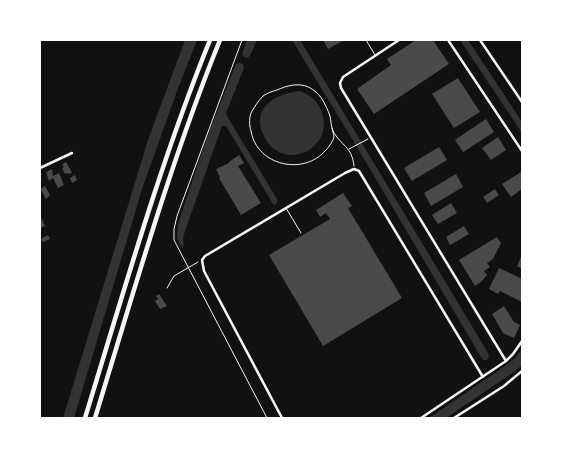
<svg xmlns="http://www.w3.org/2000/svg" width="562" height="458" viewBox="0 0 562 458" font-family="'DM Sans',sans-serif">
<rect width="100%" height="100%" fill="#111"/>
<g fill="#333">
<path d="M185,40H197L177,91L142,189L74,418H63L148,140Z"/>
<path d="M247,40H257L250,56L247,58L244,57L242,54Z"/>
<path d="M292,40H300L488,353L489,357L487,360H483L481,357L357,147Z"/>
<path d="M460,40H468L522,122V133Z"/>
<path d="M240,63L243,64L244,68L226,113L227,116L277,199V203L275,205L273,204L226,126H222L186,228L183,238L184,245L181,247L177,238L178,224L207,137L236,64Z"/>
<path d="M300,91C312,96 318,101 322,113C334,150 283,172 265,138C249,109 274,94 300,91Z"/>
<path d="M522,349V365L514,372L446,418H429L505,366L515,358Z"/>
</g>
<g fill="#4a4a4a">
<path d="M323,40H344L328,49Z"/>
<path d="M416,40H433L449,64L374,114L357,89L391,65L387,59Z"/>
<path d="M458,78L480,112L454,128L432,94Z"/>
<path d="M486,119L494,132L463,152L455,140Z"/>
<path d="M498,137L506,150L491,160L482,148Z"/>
<path d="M439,147L447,160L412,181L404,168Z"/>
<path d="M239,155L244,163L238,166L261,203L241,215L219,178L220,177L216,169L229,163V162Z"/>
<path d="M66,162L72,173L68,174L67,173L65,174L62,168L64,167L62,164Z"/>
<path d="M52,169L53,176L59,173L64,185L58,188L53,178L49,181L46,172Z"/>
<path d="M521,172L522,173V189L511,197L502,184Z"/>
<path d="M456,174L463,187L431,206L424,193Z"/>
<path d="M75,175L77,180L72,183L70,178Z"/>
<path d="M45,186L50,195L46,199L41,189Z"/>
<path d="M495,189L499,195L487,203L483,197Z"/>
<path d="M343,193L352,206L348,208L402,298L323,346L269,255L330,219L326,213L320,217L316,210Z"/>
<path d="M451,203L457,213L438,224L432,215Z"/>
<path d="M40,215L45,226L40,228Z"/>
<path d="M464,226L469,234L450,245L446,237Z"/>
<path d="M48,235L50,239L43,242L41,239Z"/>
<path d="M497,237L501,243L493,259L487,263L490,267L484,271L487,275L481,282L475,286L459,260Z"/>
<path d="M522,255V269L517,266Z"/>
<path d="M499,268L522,279V302L500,291L498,294L489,289Z"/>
<path d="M159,294L167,306L160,309L155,301L158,299L156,296Z"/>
<path d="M504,306L514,322L520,325L514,338L503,333L492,314Z"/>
</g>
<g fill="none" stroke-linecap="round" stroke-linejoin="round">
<g stroke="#f5f5f5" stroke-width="1">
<path d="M242,40L177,216L174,229V240L267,418"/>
<path d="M332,128C332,130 334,134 334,137C333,141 329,147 326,150C304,176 257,166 251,131C249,125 249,116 252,111C255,106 259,100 263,96C267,93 273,91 277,90C295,82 310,82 322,99C325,104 328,110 330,116C331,121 331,126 333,131C341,146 352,146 354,166"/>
<path d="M349,149L368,139"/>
<path d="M167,288L174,276L198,262"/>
</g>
<g stroke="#f5f5f5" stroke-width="1">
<path d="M366,40L375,55"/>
<path d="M286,208L301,233"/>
</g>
<g stroke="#f5f5f5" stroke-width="2.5">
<path d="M399,40L343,77L340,83L341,88L506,361"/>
<path d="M448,40L522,151"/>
<path d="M480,40L522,102"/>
<path d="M40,168L72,153"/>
<path d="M282,418L204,271L202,260L205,256L345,173L354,169L359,171L483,377"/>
<path d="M421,418L506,361L513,354L522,341"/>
<path d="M454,418L504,386L522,371"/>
</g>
<g stroke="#f5f5f5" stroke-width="4.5">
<path d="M85,418C124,291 160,163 210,40"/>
<path d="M95,418C134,291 170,163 220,40"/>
</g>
</g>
<rect width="562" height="458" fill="none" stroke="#ffffff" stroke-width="82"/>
</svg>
